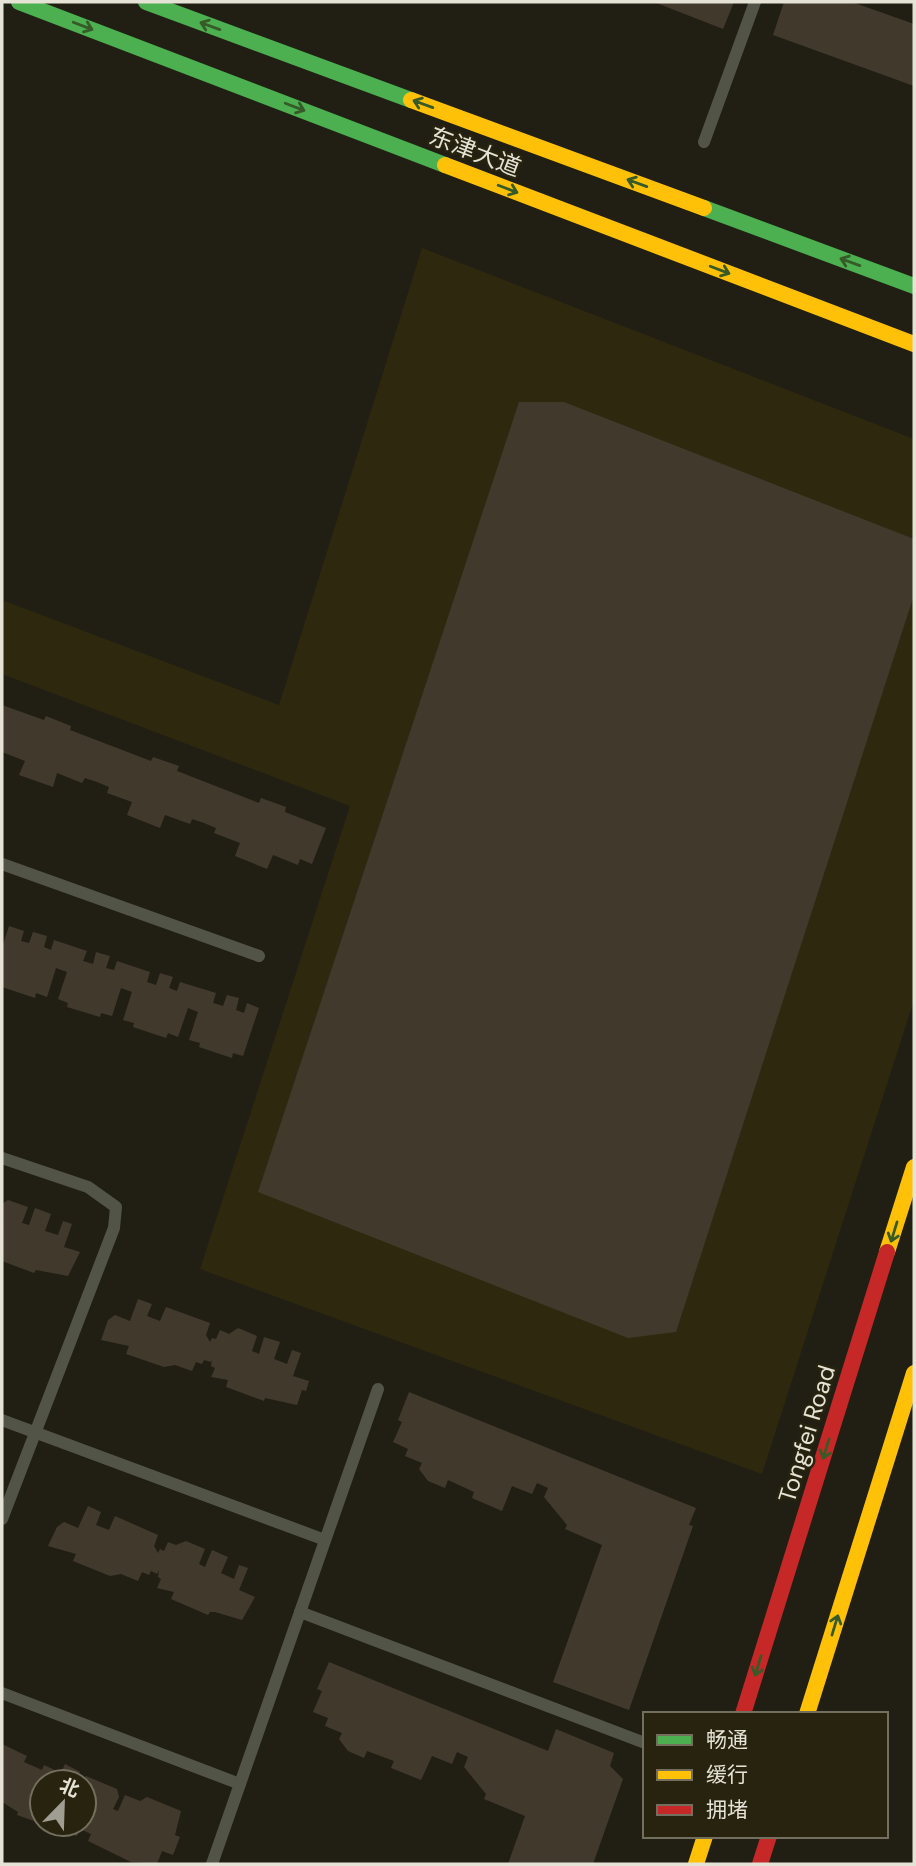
<svg xmlns="http://www.w3.org/2000/svg" width="916" height="1866" viewBox="0 0 916 1866" font-family="'DM Sans','Noto Sans SC',sans-serif">
<rect width="100%" height="100%" fill="#211f14"/>
<path fill="#2d280e" d="M422,248L914,439V1000L762,1474L200,1269L350,806L2,674V600L279,705Z"/>
<g fill="#413a2c">
<path d="M654,2H734L723,29Z"/>
<path d="M784,2H852L914,24V86L773,35Z"/>
<path d="M519,402H564L914,539V595L676,1332L628,1338L258,1192Z"/>
<path d="M2,705L44,720L46,716L71,726L70,730L151,761L153,757L179,766L177,771L259,803L261,798L286,807L285,812L326,828L312,864L300,859L298,865L273,855L267,869L235,856L240,843L214,833L216,828L204,823L192,819L190,824L165,815L160,828L127,815L132,802L107,793L109,787L97,782L85,778L82,783L57,773L53,787L19,775L25,761L2,752Z"/>
<path d="M9,926L24,931L21,941L29,943L33,932L47,936L44,947L51,950L54,940L87,951L83,961L93,964L96,952L110,956L106,968L114,970L117,961L150,972L147,982L156,985L160,973L173,977L169,988L177,991L180,982L216,993L213,1003L223,1006L227,995L239,998L236,1010L244,1013L247,1003L259,1008L243,1056L233,1053L232,1058L199,1047L200,1043L189,1040L198,1012L188,1008L178,1037L168,1033L166,1038L133,1027L134,1023L123,1020L132,992L121,988L112,1016L101,1013L100,1017L67,1007L68,1003L58,999L67,972L56,968L47,997L36,993L35,998L2,987V948Z"/>
<path d="M8,1200L28,1207L22,1223L29,1225L35,1208L51,1214L45,1231L58,1235L63,1221L72,1224L64,1247L80,1252L68,1276L36,1270L34,1273L2,1261V1204Z"/>
<path d="M138,1299L152,1304L147,1316L160,1321L166,1307L210,1323L206,1335L210,1342L212,1338L216,1339L220,1330L229,1334L238,1328L257,1336L252,1351L259,1354L264,1337L280,1342L274,1359L287,1364L292,1350L301,1353L293,1376L309,1381L306,1391L302,1390L297,1405L265,1398L264,1401L226,1387L228,1380L211,1377L215,1368L211,1366L212,1359L211,1362L204,1360L202,1364L196,1362L192,1371L175,1365L164,1367L126,1354L129,1346L101,1340L108,1320L115,1315L130,1321Z"/>
<path d="M409,1392L696,1508L689,1525L693,1526L629,1710L553,1682L602,1545L565,1529L567,1525L544,1497L548,1488L537,1483L532,1494L512,1486L502,1511L472,1498L474,1492L448,1480L445,1488L428,1481L419,1469L422,1463L405,1456L408,1449L393,1442L402,1422L398,1420Z"/>
<path d="M88,1506L101,1512L96,1525L109,1530L115,1516L158,1535L154,1546L158,1553L160,1549L164,1551L168,1542L176,1545L186,1541L205,1549L199,1564L205,1567L212,1550L228,1557L221,1573L234,1579L239,1565L248,1568L239,1590L255,1597L242,1620L215,1612H210L208,1615L171,1599L174,1592L157,1588L161,1579L158,1577L159,1570L157,1574L151,1571L149,1575L142,1572L138,1581L121,1574L110,1576L73,1561L76,1554L48,1546L57,1527L64,1522L78,1528Z"/>
<path d="M329,1662L548,1751L556,1729L614,1753L610,1766L623,1779L593,1864H508L525,1816L484,1799L486,1794L464,1767L468,1757L457,1752L452,1764L432,1756L421,1780L391,1768L394,1761L367,1751L364,1758L348,1751L339,1739L342,1733L325,1726L328,1718L313,1712L322,1691L317,1689Z"/>
<path d="M2,1744L27,1756L24,1762L42,1770L44,1765L61,1773L65,1764L80,1772L75,1782H42V1824H84V1782H80L86,1776L117,1789L119,1797L113,1809L118,1811L125,1795L140,1801L147,1797L181,1811L175,1835L180,1837L173,1855L162,1851L157,1864L131,1862L88,1841L91,1834L80,1829L77,1836L17,1815L18,1812L2,1802Z"/>
</g>
<g fill="none" stroke-linecap="round" stroke-linejoin="round">
<g stroke="#525448" stroke-width="12">
<path d="M704,142L755,2"/>
<path d="M2,864L259,956"/>
<path d="M2,1158L88,1187L116,1207L114,1228L2,1519"/>
<path d="M2,1420L325,1540"/>
<path d="M300,1612L645,1743"/>
<path d="M2,1693L240,1784"/>
<path d="M212,1864L378,1389"/>
</g>
<g stroke="#4caf50" stroke-width="16">
<path d="M19,2L445,165"/>
<path d="M146,2L411,100"/>
<path d="M704,208L914,286"/>
</g>
<g stroke="#ffc107" stroke-width="16">
<path d="M411,100L704,208"/>
<path d="M445,165L914,344"/>
<path d="M887,1252L914,1167"/>
<path d="M807,1714L914,1373"/>
<path d="M696,1864L705,1836"/>
</g>
<g stroke="#c62828" stroke-width="16">
<path d="M743,1714L887,1252"/>
<path d="M760,1864L769,1836"/>
</g>
</g>
<defs><path id="oneway-shaft" d="M-6 0H5M1.5-3L5.5 0L1.5 3" fill="none" stroke-width="1.6" stroke-linecap="round" stroke-linejoin="round" transform="scale(1.75)"/></defs>
<g stroke="#365b28">
<use href="#oneway-shaft" transform="translate(83 26) rotate(21)"/>
<use href="#oneway-shaft" transform="translate(210 26) rotate(-160)"/>
<use href="#oneway-shaft" transform="translate(423 104) rotate(-160)"/>
<use href="#oneway-shaft" transform="translate(295 107) rotate(21)"/>
<use href="#oneway-shaft" transform="translate(637 183) rotate(-160)"/>
<use href="#oneway-shaft" transform="translate(508 189) rotate(21)"/>
<use href="#oneway-shaft" transform="translate(850 262) rotate(-160)"/>
<use href="#oneway-shaft" transform="translate(720 270) rotate(21)"/>
<use href="#oneway-shaft" transform="translate(894 1232) rotate(107)"/>
<use href="#oneway-shaft" transform="translate(826 1449) rotate(107)"/>
<use href="#oneway-shaft" transform="translate(835 1625) rotate(-73)"/>
<use href="#oneway-shaft" transform="translate(758 1666) rotate(107)"/>
</g>
<g text-anchor="middle" stroke-width="5" stroke-linejoin="round" paint-order="stroke">
<g font-size="24" fill="#e5e2d6" stroke="#27230e">
<text transform="translate(475 152) rotate(21)" y="8">东津大道</text>
<text transform="translate(807 1434) rotate(-73)" y="8">Tongfei Road</text>
</g>
</g>
<rect width="916" height="1866" fill="none" stroke="#e5e2d6" stroke-width="7"/>
<rect x="643" y="1712" width="245" height="126" fill="#27230e" stroke="#736f5e" stroke-width="2"/>
<rect x="657" y="1735" width="35" height="10" fill="#4caf50" stroke="#736f5e" stroke-width="2"/>
<text x="706" y="1747" font-size="21" fill="#e5e2d6">畅通</text>
<rect x="657" y="1770" width="35" height="10" fill="#ffc107" stroke="#736f5e" stroke-width="2"/>
<text x="706" y="1782" font-size="21" fill="#e5e2d6">缓行</text>
<rect x="657" y="1805" width="35" height="10" fill="#c62828" stroke="#736f5e" stroke-width="2"/>
<text x="706" y="1817" font-size="21" fill="#e5e2d6">拥堵</text>
<g transform="translate(63 1803) rotate(23)"><circle r="33" fill="#27230e" stroke="#736f5e" stroke-width="2"/>
<path d="M0-5L12 26L0 18L-12 26Z" fill="#a09e92"/>
<text y="-10" font-size="19" font-weight="bold" text-anchor="middle" fill="#e5e2d6">北</text>
</g>
</svg>
